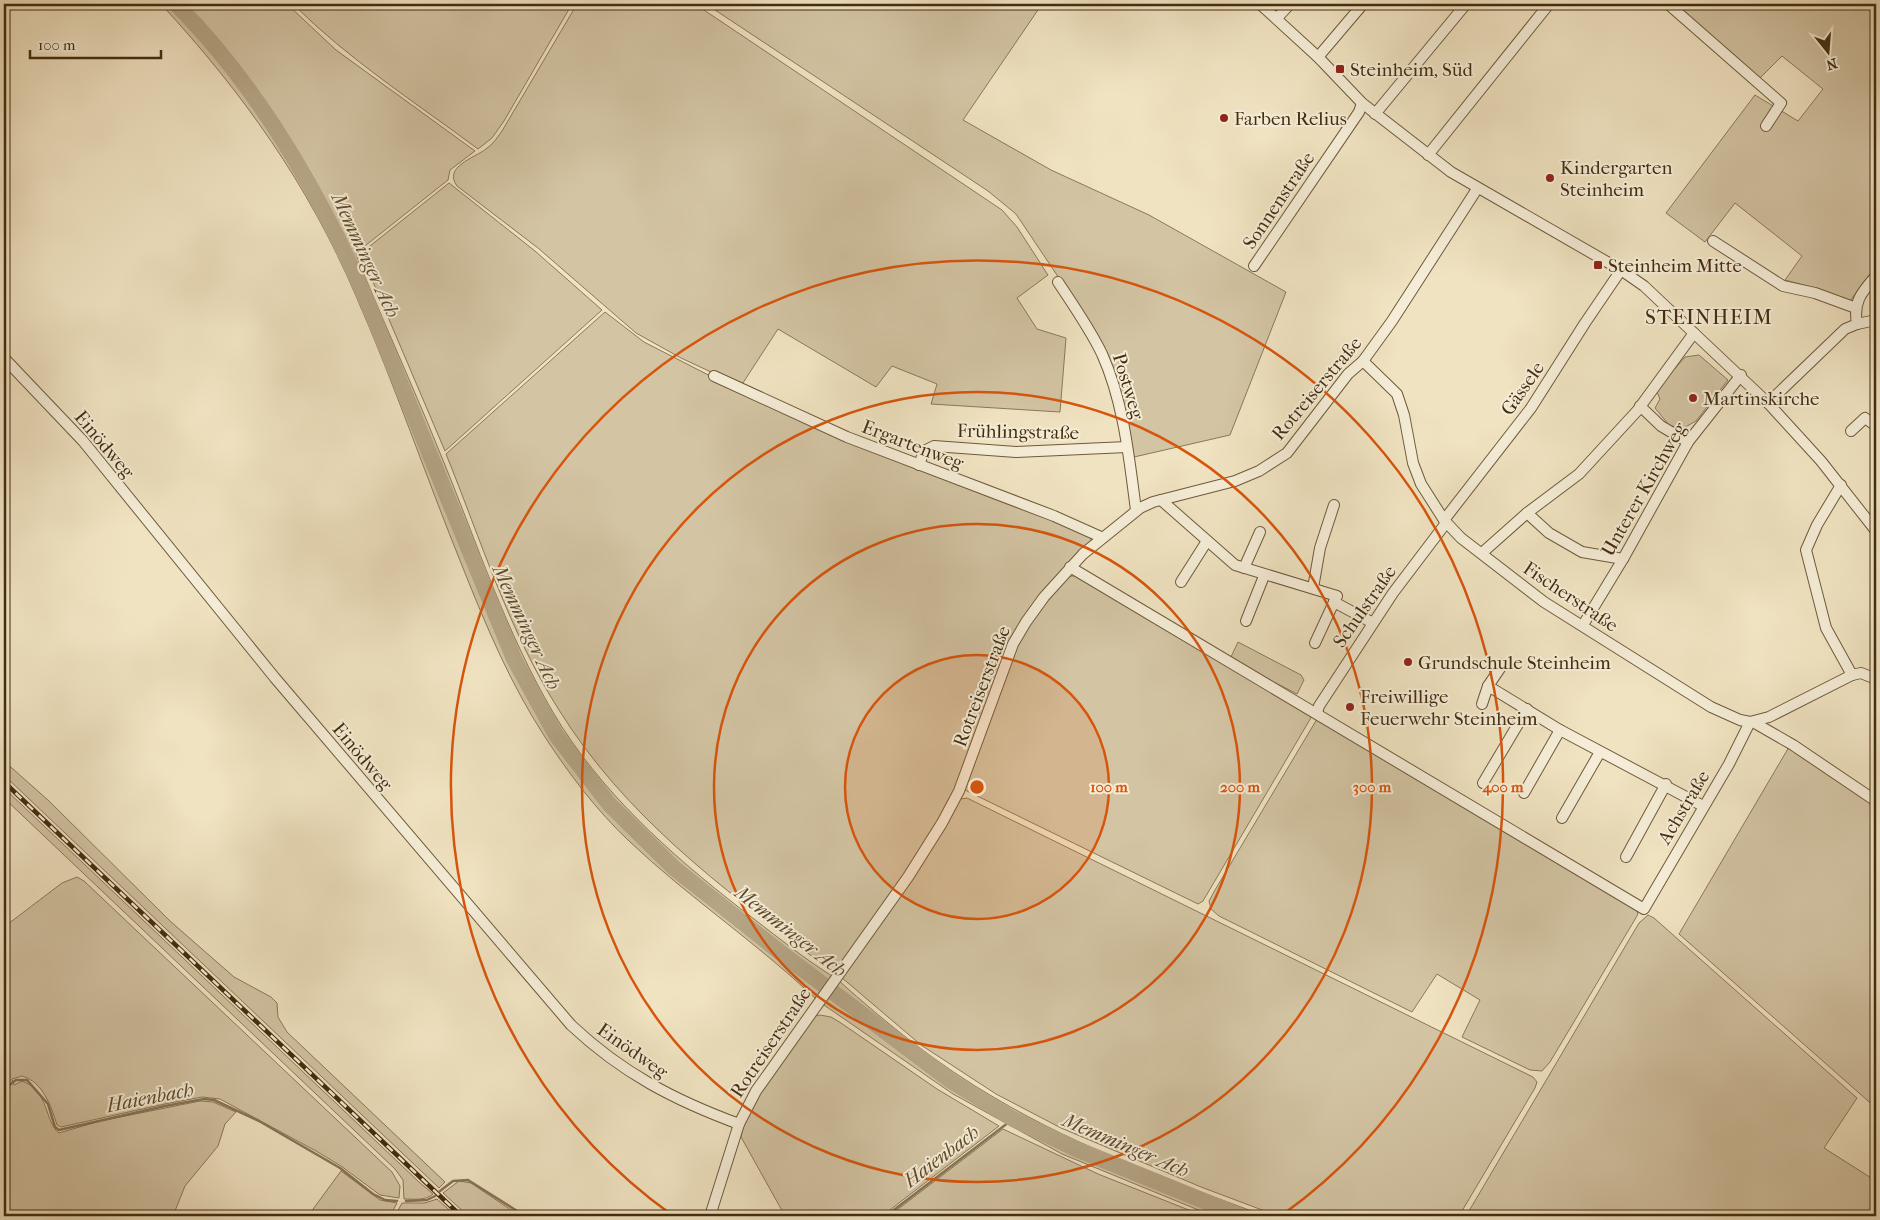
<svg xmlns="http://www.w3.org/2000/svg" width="1880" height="1220" viewBox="0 0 1880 1220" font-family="'IM FELL French Canon',serif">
<rect width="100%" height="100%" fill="#f0e3c1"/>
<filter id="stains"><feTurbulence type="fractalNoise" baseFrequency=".004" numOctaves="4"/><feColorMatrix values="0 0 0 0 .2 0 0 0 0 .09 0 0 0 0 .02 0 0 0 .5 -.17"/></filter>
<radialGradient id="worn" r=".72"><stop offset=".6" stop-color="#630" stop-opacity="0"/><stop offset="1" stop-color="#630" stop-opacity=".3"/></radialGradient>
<g fill="#d3c4a3" stroke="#8b785a">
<path d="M161,4H287L336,50L475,151L450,170L448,180L356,253L360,265C389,335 421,404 449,475C483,560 513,649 562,727C612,804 682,864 754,919C780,939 805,959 832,976L815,998C756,942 688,897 629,841C597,811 569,774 545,737C511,685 486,626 463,568C426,477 395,385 356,296C308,184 243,93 161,4Z"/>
<path d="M293,4H572L504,121L492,138L478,149C415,102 349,60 293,4Z"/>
<path d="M577,4H695L1002,210L1017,227L1048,275L1017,298L1037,329L1066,338L1060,412L931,404L937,384L892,366L876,387L778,329L741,386L681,358L636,333L538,248L457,186C443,167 474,158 486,149C493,144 497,138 502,131Z"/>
<path d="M706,4H1042L963,120L1051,170L1149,215L1286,292L1230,435L1134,457L1122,405L1069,293L1016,214L988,191Z"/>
<path d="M1675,4H1876V266L1850,301L1819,289L1785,280L1802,256L1735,203L1705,242L1666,213L1755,95L1798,121L1823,89L1782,56L1760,78Z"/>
<path d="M449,183L535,251L602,310L445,451L362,256L365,250Z"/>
<path d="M605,312L644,342L724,383L1050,517L1090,537L1091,540L1032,606L967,763L942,815L906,874L836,969H830L818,961C720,886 625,816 559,710C509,632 481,540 446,454Z"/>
<path d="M1699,355L1728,380L1696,421L1682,429L1669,425L1655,408L1660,399L1656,390L1685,357Z"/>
<path d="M1071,576H1077L1312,716L1203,901L1198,904L965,790L1013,653L1032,618L1066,578Z"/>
<path d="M1238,642L1301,675L1304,680L1297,694L1230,659Z"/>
<path d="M1317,719L1636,909L1638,914L1634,921L1550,1062L1542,1071L1530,1070L1462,1037L1480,1000L1437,974L1412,1012L1219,916L1211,909L1209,901L1215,890Z"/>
<path d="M1789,747L1876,805V1108L1679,934Z"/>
<path d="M4,761L49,801L170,921L234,977L271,997L277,1003L278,1017L287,1032L445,1182L439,1188L27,797L4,775Z"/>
<path d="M4,788L419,1182L433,1194C425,1201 414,1199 404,1199L403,1180L395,1169L4,798Z"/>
<path d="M967,798L1533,1077L1537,1082L1535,1088L1459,1216H1278L1201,1187L1061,1128L996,1094L921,1045L841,977L960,799Z"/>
<path d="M77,877L84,881L392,1172L400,1186L399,1198L380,1195L341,1166L316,1151L220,1099L202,1097L165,1104L61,1127L57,1125C51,1106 43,1082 22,1076L12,1079L14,1085L22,1081C49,1090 45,1123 59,1133L100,1121L200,1101L213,1102L236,1112L225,1124L218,1146L185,1186L173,1216H4V927L62,883Z"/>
<path d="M1648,915L1654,918L1857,1098L1824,1148L1876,1181V1216H1466L1639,923Z"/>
<path d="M838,980C887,1024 938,1065 995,1098C1079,1148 1174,1182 1265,1216H1213L1062,1154L953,1094L821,1003Z"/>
<path d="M820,1015L831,1017L841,1023L937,1089L999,1126L882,1216H785L741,1137C747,1099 792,1048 815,1016Z"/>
<path d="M1003,1129L1098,1174L1204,1216H889Z"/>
<path d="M341,1171L380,1200L397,1203L390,1216H308Z"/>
<path d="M459,1181L471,1183L520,1216H468L443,1193Z"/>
<path d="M437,1199L456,1216H395L402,1203H425Z"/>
</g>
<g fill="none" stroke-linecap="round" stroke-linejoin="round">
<g stroke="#877556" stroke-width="2.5">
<path d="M4,1089L16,1080H27L48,1104L55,1127L59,1130L165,1106L204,1099L214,1100L259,1121L340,1168L373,1194L385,1200L397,1201"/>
<path d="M440,1191L453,1181L468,1180L525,1216"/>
<path d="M406,1201L427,1200L435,1196"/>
<path d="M886,1216L1013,1119"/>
</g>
<path stroke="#b5a585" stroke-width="16" d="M176,4C259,87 319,192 366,299L514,659L556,735L609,804L674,868L785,956L951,1081L1013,1119L1076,1149L1241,1216"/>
<g stroke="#6e5a3c" stroke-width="12">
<g id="minor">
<path d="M1260,4L1318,57L1362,103L1451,172L1621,270L1644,286L1768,403L1821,461L1876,531"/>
<path d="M1668,4L1781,103L1766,126"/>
<path d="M1277,18L1290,4"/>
<path d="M1318,57L1363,4"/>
<path d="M1375,114L1466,4"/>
<path d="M1428,155L1549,4"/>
<path d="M1713,241L1783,286L1815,293L1856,308"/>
<path d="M1254,266L1359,112L1362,103"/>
<path d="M1058,282C1073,305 1090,329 1102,354C1124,403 1129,458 1136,510"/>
<path d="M1857,324C1853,301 1862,292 1876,276"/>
<path d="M4,358L83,441L275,678L571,1025C622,1073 674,1100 739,1124"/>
<path d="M1363,361L1397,394L1404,415L1413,463L1421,484L1444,520L1461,538L1544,602L1711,707L1740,720L1750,722L1769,717L1852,675L1861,673L1876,679"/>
<path d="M714,376L847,437L1054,516L1101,537"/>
<path d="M1768,403L1845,329L1857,324L1876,320"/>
<path d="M1640,406L1661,426L1688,442"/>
<path d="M1851,431L1865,418L1876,426"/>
<path d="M919,465L924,451L934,446L1016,452L1127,447"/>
<path d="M1841,485L1817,525L1806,550L1826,628L1852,675"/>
<path d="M1161,500L1235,565L1337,596L1334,602L1373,623"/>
<path d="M1527,513L1549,533L1582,552L1623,559"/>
<path d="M1444,520L1531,408L1585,323L1621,270"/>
<path d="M1482,553L1527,513L1579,474L1637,411L1694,333"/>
<path d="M1070,567L1644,909L1729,764L1750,722"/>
<path d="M1244,568L1260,532"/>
<path d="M1181,582L1207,541"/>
<path d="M1313,588L1320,548L1334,505"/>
<path d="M1246,621L1264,576"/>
<path d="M1583,625L1623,559L1688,442L1741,375"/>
<path d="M1315,643L1334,602"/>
<path d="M1488,686L1560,730L1703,806"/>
<path d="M1482,704L1488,686L1503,664"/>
<path d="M1317,713L1319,706L1393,593L1446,523"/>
<path d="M1753,722L1793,745L1876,801"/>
<path d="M1483,783L1527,709"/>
<path d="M1524,793L1560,730"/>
<path d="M1562,818L1600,752"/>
<path d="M1626,857L1666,784"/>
<path d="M710,1216L739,1124L756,1091L908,877L942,823L959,791L1013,644L1026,622L1044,597L1083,554L1140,508L1153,502L1235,481L1259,471L1287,453L1348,374L1363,361L1392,321L1477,189"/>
</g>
</g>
<use href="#minor" stroke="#f5edd7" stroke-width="10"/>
<g stroke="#432d10" stroke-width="4.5">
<path id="rail" d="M4,782L461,1216"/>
</g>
<use href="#rail" stroke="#f5edd7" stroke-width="2.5" stroke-dasharray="8" stroke-linecap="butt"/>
</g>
<circle cx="977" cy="787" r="132" fill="#d8550c" fill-opacity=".12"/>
<g fill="none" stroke="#d8550c" stroke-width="2.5">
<circle cx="977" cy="787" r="132"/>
<circle cx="977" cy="787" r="263"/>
<circle cx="977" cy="787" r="395"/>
<path d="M672 1215A526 526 0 1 1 1282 1215"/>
</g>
<g fill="#8f2418" stroke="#f5edd7" stroke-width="2">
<rect x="1335" y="64" width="10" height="10" rx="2.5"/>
<circle cx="1224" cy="118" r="5"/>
<circle cx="1550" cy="178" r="5"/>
<rect x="1593" y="260" width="10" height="10" rx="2.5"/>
<circle cx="1693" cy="398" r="5"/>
<circle cx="1408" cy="662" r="5"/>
<circle cx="1350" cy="707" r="5"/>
</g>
<g text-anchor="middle" stroke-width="4" stroke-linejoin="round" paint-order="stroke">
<g font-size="19" fill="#432d10" stroke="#f5edd7" text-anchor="start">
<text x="1350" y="76">Steinheim, Süd</text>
<text x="1234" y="125">Farben Relius</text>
<text x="1560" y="174">Kindergarten<tspan x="1560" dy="22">Steinheim</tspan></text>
<text x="1608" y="272">Steinheim Mitte</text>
<text x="1703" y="405">Martinskirche</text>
<text x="1418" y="669">Grundschule Steinheim</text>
<text x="1360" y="703">Freiwillige<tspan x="1360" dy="22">Feuerwehr Steinheim</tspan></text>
</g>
<g font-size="19" fill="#432d10" stroke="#f5edd7">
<text transform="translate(1278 200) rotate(-56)" y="7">Sonnenstraße</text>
<text transform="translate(1129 386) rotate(73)" y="7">Postweg</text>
<text transform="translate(1316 388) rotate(-50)" y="7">Rotreiserstraße</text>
<text transform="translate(1522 388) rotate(-55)" y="7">Gässele</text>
<text transform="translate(1018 431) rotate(1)" y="7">Frühlingstraße</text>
<text transform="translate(105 444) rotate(50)" y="7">Einödweg</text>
<text transform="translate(913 444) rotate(21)" y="7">Ergartenweg</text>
<text transform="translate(1643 489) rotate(-60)" y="7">Unterer Kirchweg</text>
<text transform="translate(1571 596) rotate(34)" y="7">Fischerstraße</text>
<text transform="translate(1364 606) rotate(-55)" y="7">Schulstraße</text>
<text transform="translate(981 686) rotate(-69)" y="7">Rotreiserstraße</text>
<text transform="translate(363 756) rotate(50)" y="7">Einödweg</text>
<text transform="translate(1683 807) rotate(-59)" y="7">Achstraße</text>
<text transform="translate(770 1042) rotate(-56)" y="7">Rotreiserstraße</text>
<text transform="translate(633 1050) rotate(35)" y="7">Einödweg</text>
</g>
<g font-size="20" font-style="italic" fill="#604b2d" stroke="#f5edd7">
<text transform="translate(366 255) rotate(65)" y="7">Memminger Ach</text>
<text transform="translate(527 627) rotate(65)" y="7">Memminger Ach</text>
<text transform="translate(791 931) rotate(38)" y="7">Memminger Ach</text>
<text transform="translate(150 1097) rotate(-11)" y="7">Haienbach</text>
<text transform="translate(1126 1145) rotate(23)" y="7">Memminger Ach</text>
<text transform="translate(941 1156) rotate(-37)" y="7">Haienbach</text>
</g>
<g font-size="21" letter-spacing="1" fill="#432d10" stroke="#f5edd7">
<text x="1709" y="324">STEINHEIM</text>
</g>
</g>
<circle cx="977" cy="787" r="8" fill="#d8550c" stroke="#f5edd7" stroke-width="2.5"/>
<g font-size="15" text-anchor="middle" font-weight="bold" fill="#d8550c" stroke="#f5edd7" stroke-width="4" stroke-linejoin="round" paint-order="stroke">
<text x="1109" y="792">100 m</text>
<text x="1240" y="792">200 m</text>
<text x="1372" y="792">300 m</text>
<text x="1503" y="792">400 m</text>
</g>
<rect width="1880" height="1220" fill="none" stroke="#f0e3c1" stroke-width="20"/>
<rect x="5" y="5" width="1870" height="1210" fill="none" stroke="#432d10" stroke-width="2.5"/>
<rect x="10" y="10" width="1860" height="1200" fill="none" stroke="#432d10"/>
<g transform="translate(1828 52) rotate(163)" stroke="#f5edd7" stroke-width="4" paint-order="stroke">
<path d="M0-4L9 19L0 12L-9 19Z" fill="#432d10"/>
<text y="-8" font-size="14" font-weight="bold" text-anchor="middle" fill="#432d10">N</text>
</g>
<path d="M30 50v8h131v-8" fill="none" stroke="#432d10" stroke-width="2.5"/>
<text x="38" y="50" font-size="15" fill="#432d10" stroke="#f5edd7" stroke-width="4" paint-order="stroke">100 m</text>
<rect width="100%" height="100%" filter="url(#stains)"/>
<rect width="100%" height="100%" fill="url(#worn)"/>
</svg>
